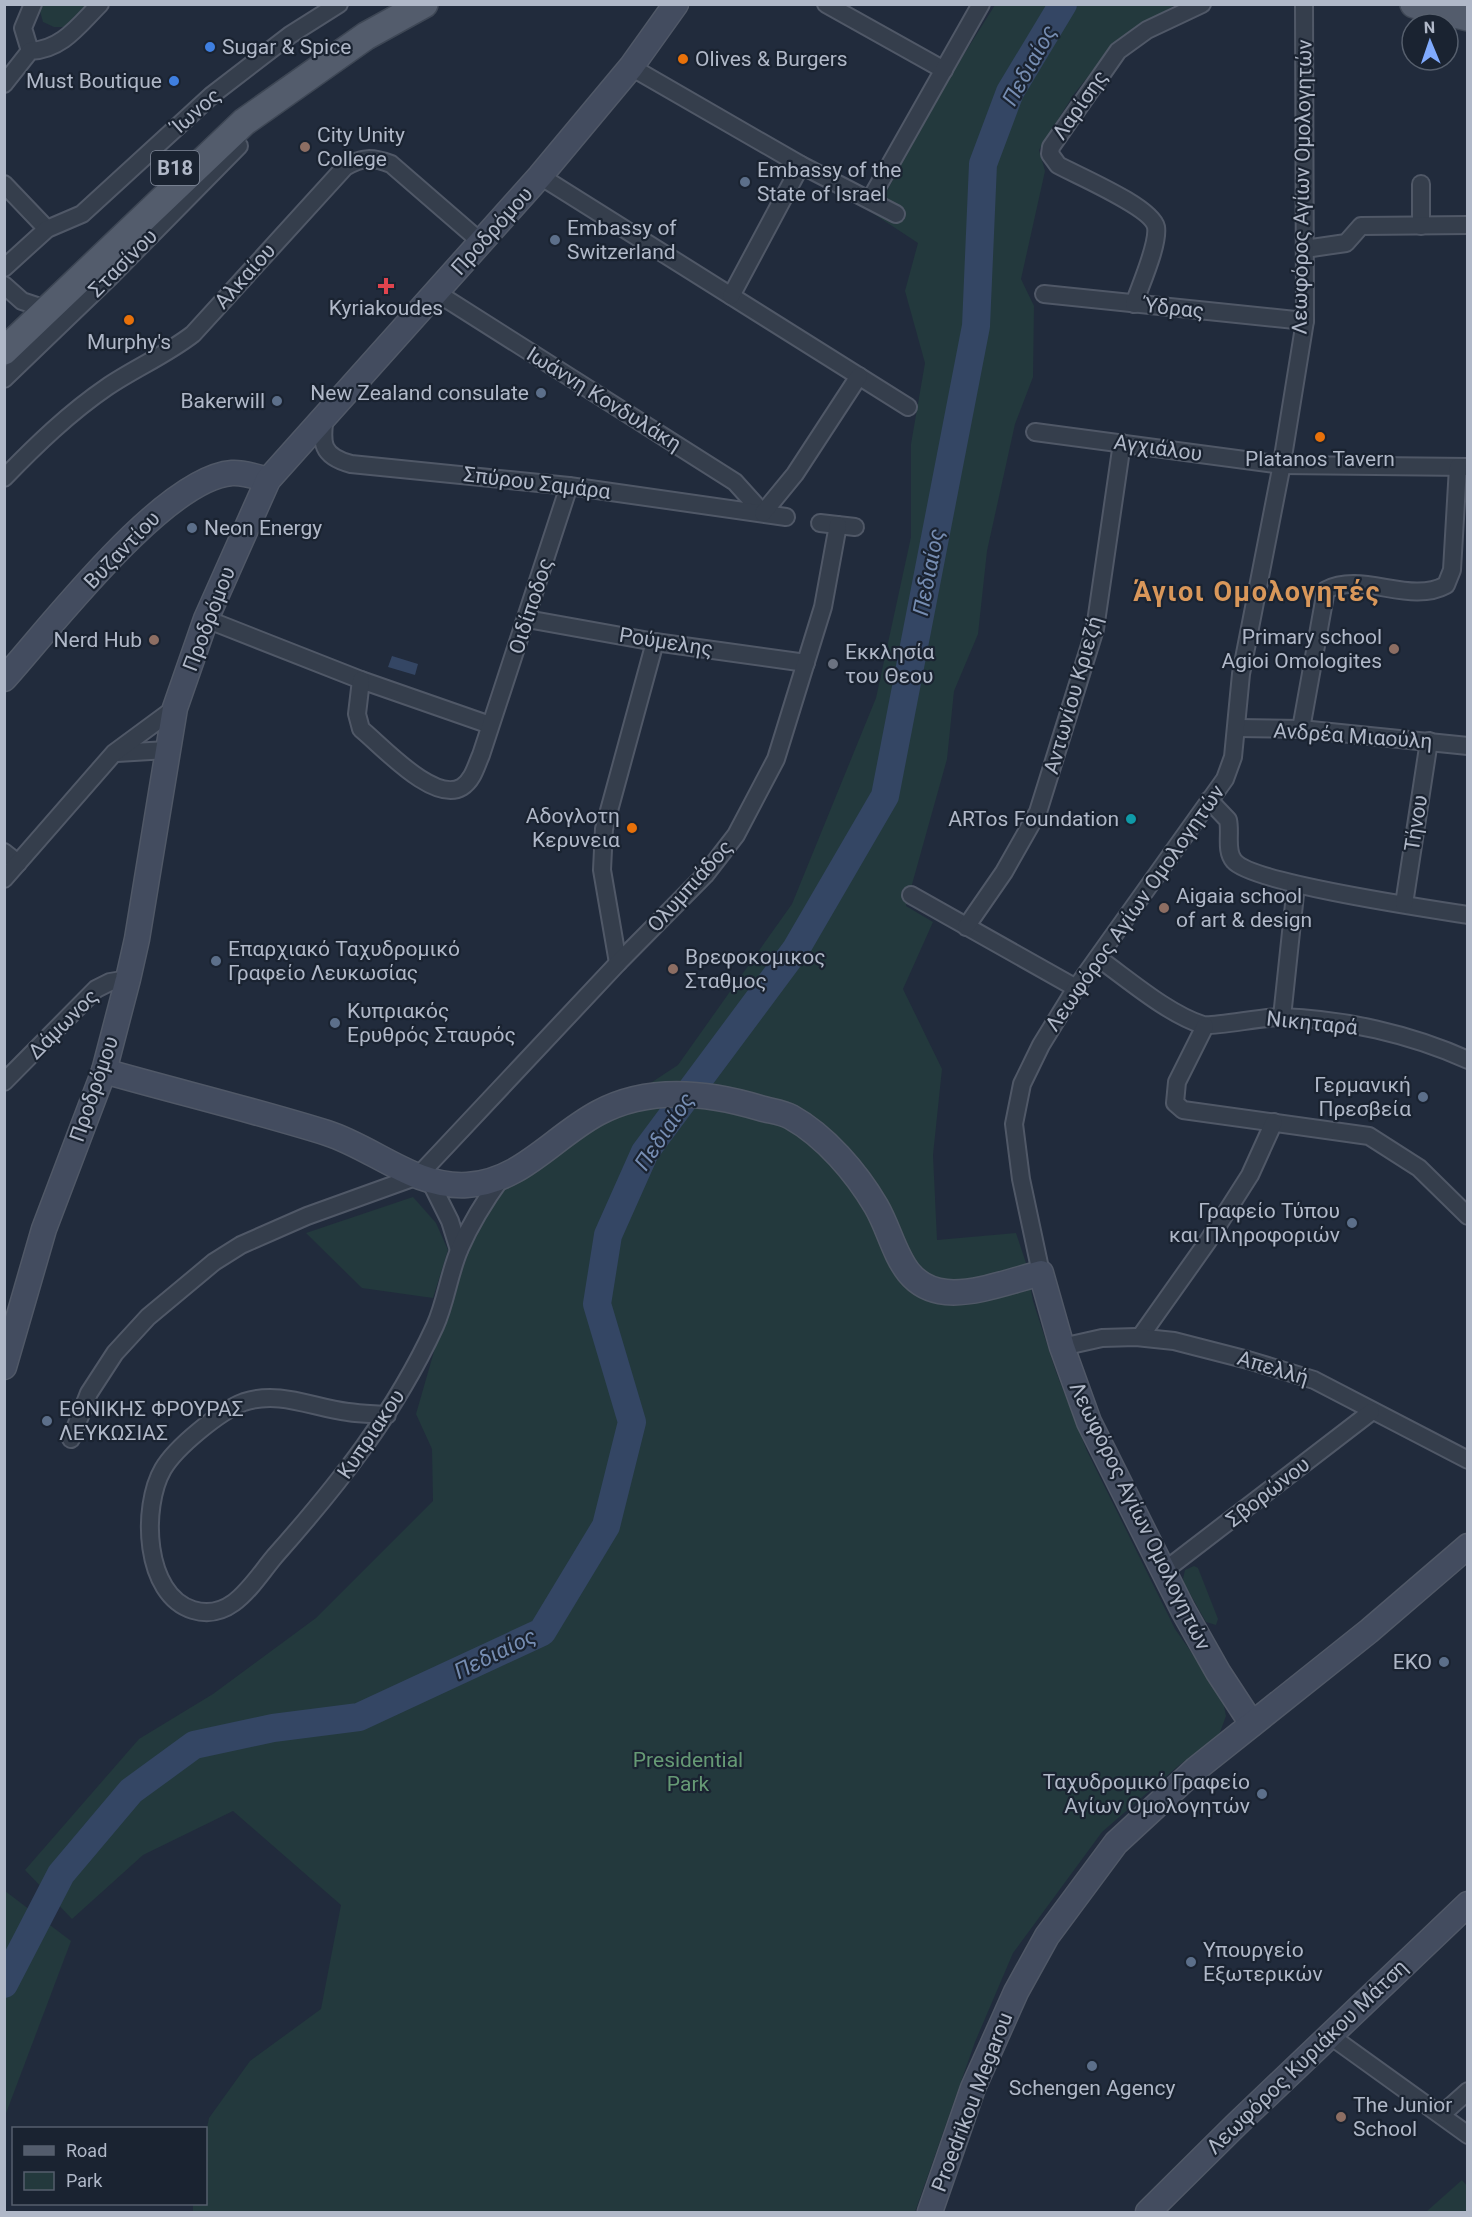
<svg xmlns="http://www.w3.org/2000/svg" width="1472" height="2217" viewBox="0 0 1472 2217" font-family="Roboto,sans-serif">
<rect width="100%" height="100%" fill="#212b3c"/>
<g fill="#23393d">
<path d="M43,5V4L86,5L64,27H54L43,22L40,11Z"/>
<path d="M995,5H1175L1117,40L1074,94L1039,150L1045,171L1021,279L1034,306L1033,377L1015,424L987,551L978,634L954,691L947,759L906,906L933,922L903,989L942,1069L933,1155L937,1240L1016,1233L1026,1263L1033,1301L1056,1372L1087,1451L1175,1629L1222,1696L1226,1716L1219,1735L1177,1767L1102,1832L1013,1953L975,2042L915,2212H193V2204H206V2132L209,2118L250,2061L321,2009L341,1905L233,1811L143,1855L72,1919L25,1870L139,1739L213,1694L316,1618L433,1501L432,1449L416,1414L458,1268L492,1187L678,1065L792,904L876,698L911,537V444L925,363L905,291L918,243L874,214L954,70Z"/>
<path d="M413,1197L436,1223L448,1250L433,1298L362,1288L306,1233Z"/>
<path d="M1194,1566L1198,1568L1218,1619L1216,1625L1206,1622L1185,1585L1183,1579L1185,1570Z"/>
<path d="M5,1891L71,1941L5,2116Z"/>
<path d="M1462,2180L1467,2186V2212H1426Z"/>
</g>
<path fill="#344664" d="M392,656L418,664L415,675L388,667Z"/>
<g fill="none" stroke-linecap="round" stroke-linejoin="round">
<path stroke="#344664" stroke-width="28" d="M4,1984L61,1874L131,1791L194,1745L273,1728L359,1717L542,1632L606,1526L632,1422L597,1304L608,1235L645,1152L796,949L885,796L976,326L983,164L1010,92L1063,4"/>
<g stroke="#505867" stroke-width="20">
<g id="street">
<path d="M826,4L944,70"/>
<path d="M30,51L23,28L33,4"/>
<path d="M631,67L801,165L896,214"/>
<path d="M4,84L30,51C62,50 79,25 100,4"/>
<path d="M540,176L908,407"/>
<path d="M4,184L47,229"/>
<path d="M1421,184V226"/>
<path d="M870,200L981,4"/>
<path d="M1305,249L1346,243L1361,226L1468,225"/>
<path d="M4,268L47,229L82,214L212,95L290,35L339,4"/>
<path d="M4,285L22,301L37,306"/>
<path d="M437,293L735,482L763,513"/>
<path d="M1044,294L1305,321"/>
<path d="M731,296L801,165"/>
<path d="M1134,304C1140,286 1159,244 1156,227C1152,207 1078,176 1058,165L1050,154L1051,147L1118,51L1147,30L1202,4"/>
<path d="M4,379L110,277L239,146"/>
<path d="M325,416C321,443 321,456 351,464L569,486L786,517"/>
<path d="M1035,432L1282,465L1468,467"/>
<path d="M4,478C36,445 69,413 107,387C135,368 166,355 193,334L345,167C363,157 372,157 391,164L481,242"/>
<path d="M763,513L795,474L859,376"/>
<path d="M820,523L855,527"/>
<path d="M206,619L361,680L490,725"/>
<path d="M527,619L655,642L806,663"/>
<path d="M361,680L357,714L361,729C382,746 434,804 462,787C473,780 476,766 481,755L569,486"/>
<path d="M1238,728L1301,729L1468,746"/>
<path d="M1301,729L1326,590C1362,571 1410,605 1446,585L1452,570L1458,467"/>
<path d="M117,753L167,750"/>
<path d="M1209,800L1228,820C1231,833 1225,851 1234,861C1252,883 1430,909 1468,915"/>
<path d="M4,852L18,863"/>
<path d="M4,879L114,753L175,708"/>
<path d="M911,895L1076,988"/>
<path d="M1404,904L1429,741"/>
<path d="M966,927L1004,872L1038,812L1095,629L1122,443"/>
<path d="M1098,958C1129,980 1168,1014 1203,1025C1212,1027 1264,1017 1281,1017C1343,1019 1411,1034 1468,1060"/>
<path d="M618,963L602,870L604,829L655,642"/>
<path d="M1282,1017L1296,885"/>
<path d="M1205,1026L1177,1082L1175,1103L1183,1110L1369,1136L1419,1168L1468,1216"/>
<path d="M4,1082L96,989L110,982L128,979"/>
<path d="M430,1181L450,1221L459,1250"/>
<path d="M1041,1273L1021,1179L1014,1124L1022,1084L1041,1045L1076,988L1225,779L1233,757L1241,674L1281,469L1305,321L1304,4"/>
<path d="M1140,1337L1208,1241L1250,1175L1274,1122"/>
<path d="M1062,1347L1102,1338L1136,1337L1174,1341L1248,1360L1314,1380L1468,1460"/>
<path d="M387,1415C374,1414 361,1414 348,1412C313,1408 280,1390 244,1402C220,1411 176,1447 163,1469C141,1507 144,1595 193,1610C232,1622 253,1582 275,1556C338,1485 395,1413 435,1326C446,1302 449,1273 460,1248C471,1223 486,1199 502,1177"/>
<path d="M71,1439L89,1393L115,1353L148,1317L214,1262L241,1245L307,1216L418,1176L618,963L705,875L736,835L776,759L823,607L838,525"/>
<path d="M1164,1571L1371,1412"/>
<path d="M1329,2035L1468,2135"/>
<path d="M1441,2115L1468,2091"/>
</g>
</g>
<g stroke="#505867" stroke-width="27">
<g id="secondary">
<path d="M4,679C50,628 164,478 232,473C243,472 257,477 268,480"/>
<path d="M104,1071C178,1092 253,1110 327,1133C374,1148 415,1188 467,1185C521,1182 553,1137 598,1113C648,1086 707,1092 760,1108C770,1111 782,1112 791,1117C825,1136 856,1172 876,1206C896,1240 898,1287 946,1292C974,1295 1014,1280 1041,1273L1062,1347L1089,1422L1183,1610L1218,1672L1252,1724"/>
<path d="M4,1367L44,1229L104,1071L128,979L137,939L175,708L206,619L268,480L540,176L631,67L676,4"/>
<path d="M930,2212L973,2088L1016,1992L1047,1936L1116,1843L1196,1769L1369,1631L1468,1546"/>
<path d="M1148,2212L1237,2124L1468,1904"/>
</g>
</g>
<g stroke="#3e4755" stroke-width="30">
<g id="primary">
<path d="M1414,4L1468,17"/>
<path d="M4,351L244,122L366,36L424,4"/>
</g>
</g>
<use href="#street" stroke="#353e4c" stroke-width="16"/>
<use href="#secondary" stroke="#434c5f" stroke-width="24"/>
<use href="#primary" stroke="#535c6c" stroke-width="27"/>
</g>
<g fill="#3f7fe0" stroke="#1a2331" stroke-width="2">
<circle cx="210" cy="47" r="6"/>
<circle cx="174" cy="81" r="6"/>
</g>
<g fill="#e8710a" stroke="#1a2331" stroke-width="2">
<circle cx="683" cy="59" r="6"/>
<circle cx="129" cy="320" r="6"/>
<circle cx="1320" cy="437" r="6"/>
<circle cx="632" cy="828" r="6"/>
</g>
<g fill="#8d6e63" stroke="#1a2331" stroke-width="2">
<circle cx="305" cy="147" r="6"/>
<circle cx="154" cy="640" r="6"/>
<circle cx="1394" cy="649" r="6"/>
<circle cx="1164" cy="908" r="6"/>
<circle cx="673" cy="969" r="6"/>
<circle cx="1341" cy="2117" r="6"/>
</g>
<g fill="#5c6f8a" stroke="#1a2331" stroke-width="2">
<circle cx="745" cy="182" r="6"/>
<circle cx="555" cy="240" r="6"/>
<circle cx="541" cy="393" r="6"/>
<circle cx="277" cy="401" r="6"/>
<circle cx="192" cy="528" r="6"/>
<circle cx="216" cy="961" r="6"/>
<circle cx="335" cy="1023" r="6"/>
<circle cx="1423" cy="1097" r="6"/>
<circle cx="1352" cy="1223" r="6"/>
<circle cx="47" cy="1421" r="6"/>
<circle cx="1444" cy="1662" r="6"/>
<circle cx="1262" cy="1794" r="6"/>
<circle cx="1191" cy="1962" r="6"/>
<circle cx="1092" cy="2066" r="6"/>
</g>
<path fill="#e0444e" stroke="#1a2331" stroke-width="2" d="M383 277h6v6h6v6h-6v6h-6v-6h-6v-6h6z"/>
<circle fill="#6b7280" stroke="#1a2331" stroke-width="2" cx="833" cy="664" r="6"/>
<circle fill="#0f9aa8" stroke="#1a2331" stroke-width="2" cx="1131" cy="819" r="6"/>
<g text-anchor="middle" stroke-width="4.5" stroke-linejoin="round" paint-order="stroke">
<rect fill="#1a2331" stroke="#838b9b" stroke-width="1.5" x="151" y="151" width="48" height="34" rx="4.5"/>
<g font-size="20" font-weight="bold" fill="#b0b8c8">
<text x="175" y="175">B18</text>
</g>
<g font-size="21" fill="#b0b8c8" stroke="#1a2331" text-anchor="start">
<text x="222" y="54">Sugar &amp; Spice</text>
<text x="695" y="66">Olives &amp; Burgers</text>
<text x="162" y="88" text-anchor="end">Must Boutique</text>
<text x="317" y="142">City Unity<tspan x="317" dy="24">College</tspan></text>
<text x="757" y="177">Embassy of the<tspan x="757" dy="24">State of Israel</tspan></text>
<text x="567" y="235">Embassy of<tspan x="567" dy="24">Switzerland</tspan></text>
<text x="386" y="315" text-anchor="middle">Kyriakoudes</text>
<text x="129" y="349" text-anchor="middle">Murphy's</text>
<text x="529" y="400" text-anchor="end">New Zealand consulate</text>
<text x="265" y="408" text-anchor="end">Bakerwill</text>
<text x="1320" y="466" text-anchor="middle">Platanos Tavern</text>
<text x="204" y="535">Neon Energy</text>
<text x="1382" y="644" text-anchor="end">Primary school<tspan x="1382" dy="24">Agioi Omologites</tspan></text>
<text x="142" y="647" text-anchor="end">Nerd Hub</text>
<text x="845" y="659">Εκκλησία<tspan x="845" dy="24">του Θεου</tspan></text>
<text x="620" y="823" text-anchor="end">Αδογλοτη<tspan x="620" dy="24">Κερυνεια</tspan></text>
<text x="1119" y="826" text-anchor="end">ARTos Foundation</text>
<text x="1176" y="903">Aigaia school<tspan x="1176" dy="24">of art &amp; design</tspan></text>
<text x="228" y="956">Επαρχιακό Ταχυδρομικό<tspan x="228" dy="24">Γραφείο Λευκωσίας</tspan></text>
<text x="685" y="964">Βρεφοκομικος<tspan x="685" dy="24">Σταθμος</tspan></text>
<text x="347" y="1018">Κυπριακός<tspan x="347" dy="24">Ερυθρός Σταυρός</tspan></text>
<text x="1411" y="1092" text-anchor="end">Γερμανική<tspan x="1411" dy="24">Πρεσβεία</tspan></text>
<text x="1340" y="1218" text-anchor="end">Γραφείο Τύπου<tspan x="1340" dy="24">και Πληροφοριών</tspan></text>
<text x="59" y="1416">ΕΘΝΙΚΗΣ ΦΡΟΥΡΑΣ<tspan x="59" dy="24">ΛΕΥΚΩΣΙΑΣ</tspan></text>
<text x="1432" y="1669" text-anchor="end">EKO</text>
<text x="1250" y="1789" text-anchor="end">Ταχυδρομικό Γραφείο<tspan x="1250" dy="24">Αγίων Ομολογητών</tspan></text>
<text x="1203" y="1957">Υπουργείο<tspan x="1203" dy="24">Εξωτερικών</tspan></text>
<text x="1092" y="2095" text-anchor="middle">Schengen Agency</text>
<text x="1353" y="2112">The Junior<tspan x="1353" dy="24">School</tspan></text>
</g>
<g font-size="21" fill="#b0b8c8" stroke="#1a2331">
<text transform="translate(1080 105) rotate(-55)" y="7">Λαρίσης</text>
<text transform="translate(196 111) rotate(-41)" y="7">Ίωνος</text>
<text transform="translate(1302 187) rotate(-89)" y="7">Λεωφόρος Αγίων Ομολογητών</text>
<text transform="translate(492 231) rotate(-48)" y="7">Προδρόμου</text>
<text transform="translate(123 263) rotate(-45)" y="7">Στασίνου</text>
<text transform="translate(245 276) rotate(-48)" y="7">Αλκαίου</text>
<text transform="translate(1174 308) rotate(6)" y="7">Ύδρας</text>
<text transform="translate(604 399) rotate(32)" y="7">Ιωάννη Κονδυλάκη</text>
<text transform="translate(1158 448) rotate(8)" y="7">Αγχιάλου</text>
<text transform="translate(537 483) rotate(7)" y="7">Σπύρου Σαμάρα</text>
<text transform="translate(122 550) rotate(-46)" y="7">Βυζαντίου</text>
<text transform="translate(531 606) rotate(-72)" y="7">Οιδίποδος</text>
<text transform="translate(209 619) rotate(-69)" y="7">Προδρόμου</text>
<text transform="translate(666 642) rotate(9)" y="7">Ρούμελης</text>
<text transform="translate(1073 695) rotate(-74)" y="7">Αντωνίου Κριεζή</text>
<text transform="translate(1353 736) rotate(4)" y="7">Ανδρέα Μιαούλη</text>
<text transform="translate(1416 823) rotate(-81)" y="7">Τήνου</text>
<text transform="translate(690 886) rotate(-48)" y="7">Ολυμπιάδος</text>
<text transform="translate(1135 908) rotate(-55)" y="7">Λεωφόρος Αγίων Ομολογητών</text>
<text transform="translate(1312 1023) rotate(6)" y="7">Νικηταρά</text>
<text transform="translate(63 1024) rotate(-45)" y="7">Δάμωνος</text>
<text transform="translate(94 1089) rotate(-71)" y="7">Προδρόμου</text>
<text transform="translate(1273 1368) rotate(17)" y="7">Απελλή</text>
<text transform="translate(371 1434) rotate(-56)" y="7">Κυπριακου</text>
<text transform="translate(1268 1492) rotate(-38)" y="7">Σβορώνου</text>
<text transform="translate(1140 1516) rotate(64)" y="7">Λεωφόρος Αγίων Ομολογητών</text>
<text transform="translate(1307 2057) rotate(-44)" y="7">Λεωφόρος Κυριάκου Μάτση</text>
<text transform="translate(972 2102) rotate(-69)" y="7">Proedrikou Megarou</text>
</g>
<g font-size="21" fill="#669a75" stroke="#1a2331">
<text x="688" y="1767">Presidential<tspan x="688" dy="24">Park</tspan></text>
</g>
<g font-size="22" font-style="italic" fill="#768db2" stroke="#1a2331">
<text transform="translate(1029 65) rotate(-61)" y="8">Πεδιαίος</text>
<text transform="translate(928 572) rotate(-79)" y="8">Πεδιαίος</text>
<text transform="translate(664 1131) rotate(-56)" y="8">Πεδιαίος</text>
<text transform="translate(495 1653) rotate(-26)" y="8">Πεδιαίος</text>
</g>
<g font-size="27" font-weight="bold" letter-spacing="1.5" fill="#d9975a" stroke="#1a2331">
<text x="1257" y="601">Άγιοι Ομολογητές</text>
</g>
</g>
<rect width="1472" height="2217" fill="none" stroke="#b0b8c8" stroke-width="12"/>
<rect x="12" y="2127" width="195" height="78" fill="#1a2331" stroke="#565f6d" stroke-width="1.5"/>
<rect x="24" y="2146" width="30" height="9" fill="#535c6c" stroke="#565f6d" stroke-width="1.5"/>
<text x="66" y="2157" font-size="18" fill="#b0b8c8">Road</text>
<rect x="24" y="2172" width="30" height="18" fill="#23393d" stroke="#565f6d" stroke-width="1.5"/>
<text x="66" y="2187" font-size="18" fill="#b0b8c8">Park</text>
<g transform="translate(1430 42) rotate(358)"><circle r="28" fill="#1a2331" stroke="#565f6d" stroke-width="1.5"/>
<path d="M0-4.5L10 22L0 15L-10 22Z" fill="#80aafd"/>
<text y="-9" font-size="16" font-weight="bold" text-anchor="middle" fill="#b0b8c8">N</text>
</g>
</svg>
